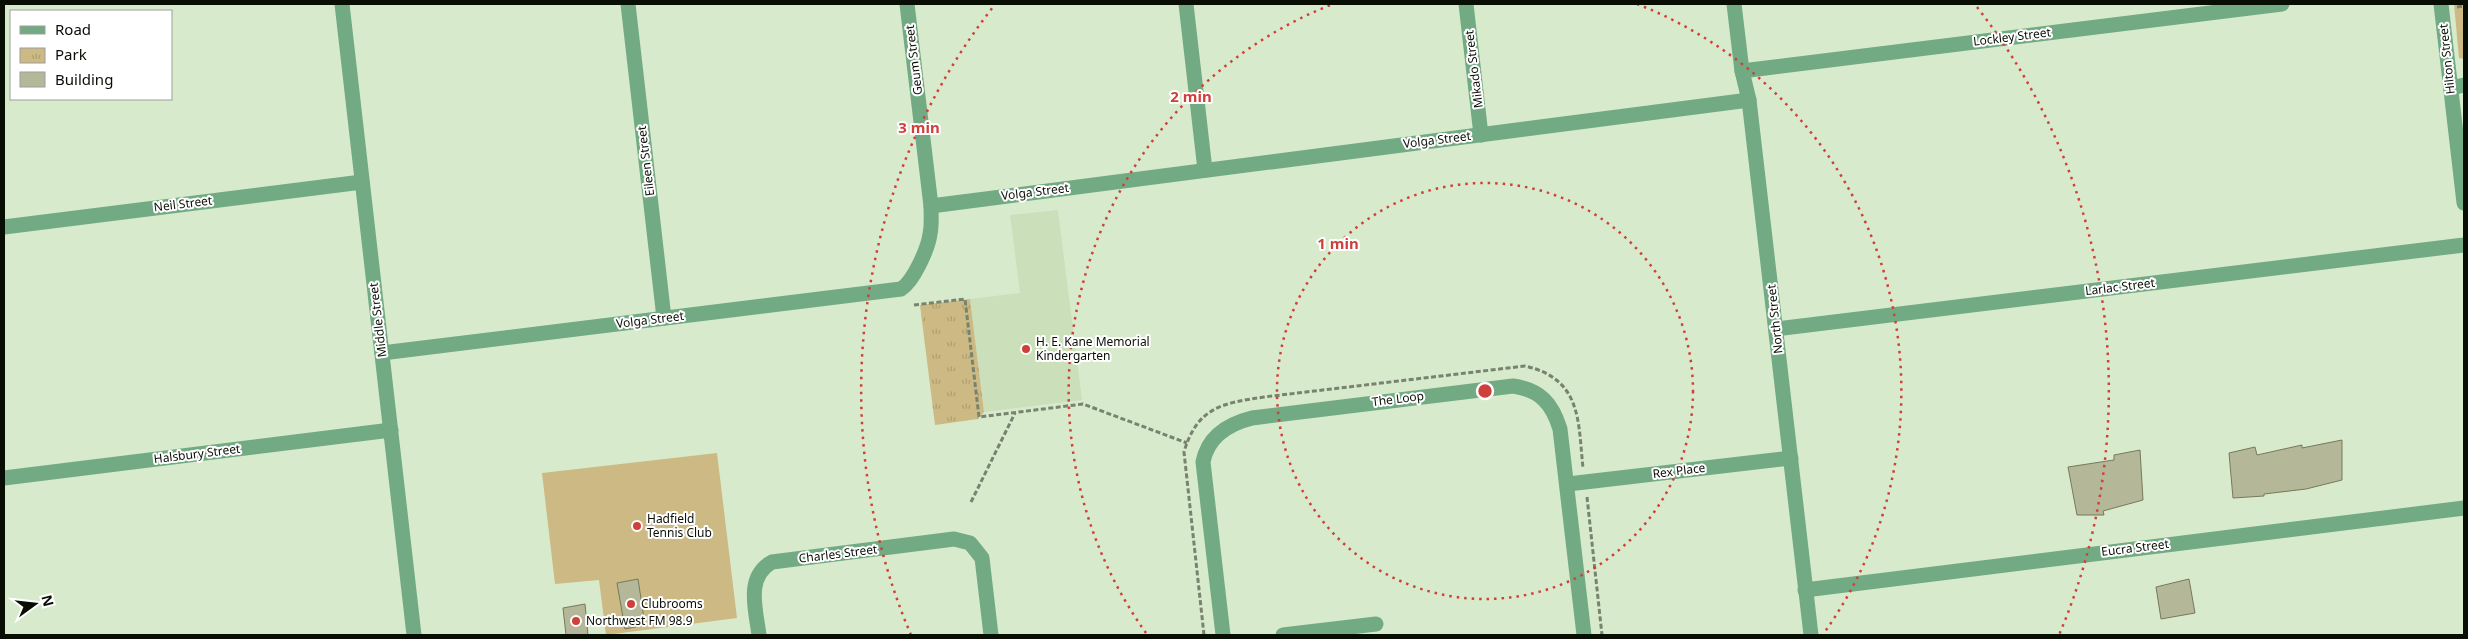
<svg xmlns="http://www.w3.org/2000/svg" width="2468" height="639" viewBox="0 0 2468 639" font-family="'Noto Sans',sans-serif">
<defs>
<pattern id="park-tufts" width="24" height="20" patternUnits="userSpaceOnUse" patternTransform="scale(1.25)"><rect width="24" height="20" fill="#cdb983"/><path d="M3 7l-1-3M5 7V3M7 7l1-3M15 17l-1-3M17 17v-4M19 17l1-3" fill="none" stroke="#af9e70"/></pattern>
</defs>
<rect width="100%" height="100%" fill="#d8eacc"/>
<path fill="#cadfba" d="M1058,210L1082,400L984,412L970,299L1020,293L1010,215Z"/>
<g fill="#cdb983">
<path d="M2454,4H2464V59L2459,58Z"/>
<path d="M717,453L737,618L606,635L599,580L555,584L542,473Z"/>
</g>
<path fill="url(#park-tufts)" d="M970,299L984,412L978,419L935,425L920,305Z"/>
<g fill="#b5b898" stroke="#76795b">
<path d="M2342,440V480L2306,489L2264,494V496L2233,498L2229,453L2255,447L2257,455L2302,445V448Z"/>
<path d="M2140,450L2143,500L2103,511L2104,515H2077L2068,467L2114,460V455Z"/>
<path d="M638,579L645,625L625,629L617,583Z"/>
<path d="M2189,579L2195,613L2161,619L2156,587Z"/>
<path d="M585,604L588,635H566L563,608Z"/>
</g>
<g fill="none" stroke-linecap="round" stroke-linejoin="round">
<g stroke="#77836f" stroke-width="3" stroke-dasharray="5 2.5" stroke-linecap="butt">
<path d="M2457,7L2464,6"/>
<path d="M914,305L965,299L979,417L1083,404L1187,443"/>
<path d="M1587,497L1602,635"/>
<path d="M971,502L1015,413"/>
<path d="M1204,635L1184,452C1197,407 1223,403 1264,397L1525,366C1582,379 1578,421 1583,468"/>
</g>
<g stroke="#71aa83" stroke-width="15">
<path d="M628,4L664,318"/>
<path d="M907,4L931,206"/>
<path d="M1186,4L1205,170"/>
<path d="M1466,4L1481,135"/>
<path d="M1734,4L1742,71L1749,100L1811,635"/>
<path d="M1742,71L2282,4"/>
<path d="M2451,88L2464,85"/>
<path d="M4,227L362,182"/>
<path d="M1776,329L2464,245"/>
<path d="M382,353L901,289C913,282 928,249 930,234C932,225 931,215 931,206L1749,100"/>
<path d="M4,478L391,430"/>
<path d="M1568,484L1791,458"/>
<path d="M1805,590L2464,508"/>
<path d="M759,635C756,610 745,577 772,562L954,539L970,543L982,558L991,635"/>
<path d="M1223,635L1203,462C1208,436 1228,424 1252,418L1513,386C1540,390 1552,403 1560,429L1584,635"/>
<path d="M1283,635L1376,624"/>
</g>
<g stroke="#71aa83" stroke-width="15">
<path d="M342,4L414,635"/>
<path d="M2441,4L2464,203"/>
</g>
</g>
<g fill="none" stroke="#cf403b" stroke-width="2.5" stroke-dasharray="2.5 5">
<circle cx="1485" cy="391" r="208"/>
<path d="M1146 633A416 416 0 0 1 1333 4M1637 4A416 416 0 0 1 1824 633"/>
<path d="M911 635A624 624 0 0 1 993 7M1977 7A624 624 0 0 1 2059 635"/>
</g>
<g fill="#cf403b" stroke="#fff" stroke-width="2">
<circle cx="1026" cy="349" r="5"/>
<circle cx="637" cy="526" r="5"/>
<circle cx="631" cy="604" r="5"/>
<circle cx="576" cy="621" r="5"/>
</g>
<g text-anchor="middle" stroke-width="4" stroke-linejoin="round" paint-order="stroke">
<g font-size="12" fill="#090e05" stroke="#fff">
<text transform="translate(2012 37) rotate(-7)" y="4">Lockley Street</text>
<text transform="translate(2447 59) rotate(-96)" y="4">Hilton Street</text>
<text transform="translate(914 60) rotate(-97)" y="4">Geum Street</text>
<text transform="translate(1474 69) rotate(-97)" y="4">Mikado Street</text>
<text transform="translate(1437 140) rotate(-7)" y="4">Volga Street</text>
<text transform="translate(646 161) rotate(-97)" y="4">Eileen Street</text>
<text transform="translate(1035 192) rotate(-7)" y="4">Volga Street</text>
<text transform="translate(183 204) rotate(-7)" y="4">Neil Street</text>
<text transform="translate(2120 287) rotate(-7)" y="4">Larlac Street</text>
<text transform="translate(1775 319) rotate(-96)" y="4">North Street</text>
<text transform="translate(378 320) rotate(-97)" y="4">Middle Street</text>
<text transform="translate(650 320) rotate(-7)" y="4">Volga Street</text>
<text transform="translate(1398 399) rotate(-7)" y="4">The Loop</text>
<text transform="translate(197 454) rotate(-7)" y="4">Halsbury Street</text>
<text transform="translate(1679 471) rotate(-7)" y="4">Rex Place</text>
<text transform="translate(2135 548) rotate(-7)" y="4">Eucra Street</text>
<text transform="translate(838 554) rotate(-7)" y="4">Charles Street</text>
</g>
<g font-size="12" fill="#090e05" stroke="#fff" text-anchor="start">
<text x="1036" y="346">H. E. Kane Memorial<tspan x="1036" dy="14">Kindergarten</tspan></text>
<text x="647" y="523">Hadfield<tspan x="647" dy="14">Tennis Club</tspan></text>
<text x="641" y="608">Clubrooms</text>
<text x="586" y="625">Northwest FM 98.9</text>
</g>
</g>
<circle cx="1485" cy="391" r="8" fill="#cf403b" stroke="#fff" stroke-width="2.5"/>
<g font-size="15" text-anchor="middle" font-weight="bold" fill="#cf403b" stroke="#fff" stroke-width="4" stroke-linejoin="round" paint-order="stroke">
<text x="1191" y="102">2 min</text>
<text x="919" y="133">3 min</text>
<text x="1338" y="249">1 min</text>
</g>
<rect width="2468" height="639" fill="none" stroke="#090e05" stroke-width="10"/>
<rect x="10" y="10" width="162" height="90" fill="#ffffff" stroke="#9d9f9b"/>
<rect x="20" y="26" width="25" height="8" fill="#71aa83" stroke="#9d9f9b"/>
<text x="55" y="35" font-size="15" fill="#090e05">Road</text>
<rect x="20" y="48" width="25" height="15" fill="url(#park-tufts)" stroke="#9d9f9b"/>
<text x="55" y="60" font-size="15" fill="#090e05">Park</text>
<rect x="20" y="72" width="25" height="15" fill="#b5b898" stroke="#9d9f9b"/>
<text x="55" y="85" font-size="15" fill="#090e05">Building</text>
<g transform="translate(35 604) rotate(75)" stroke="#ffffff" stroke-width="4" paint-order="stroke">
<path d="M0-4L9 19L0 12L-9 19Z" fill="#090e05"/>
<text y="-8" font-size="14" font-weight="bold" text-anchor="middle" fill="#090e05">N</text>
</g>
</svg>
